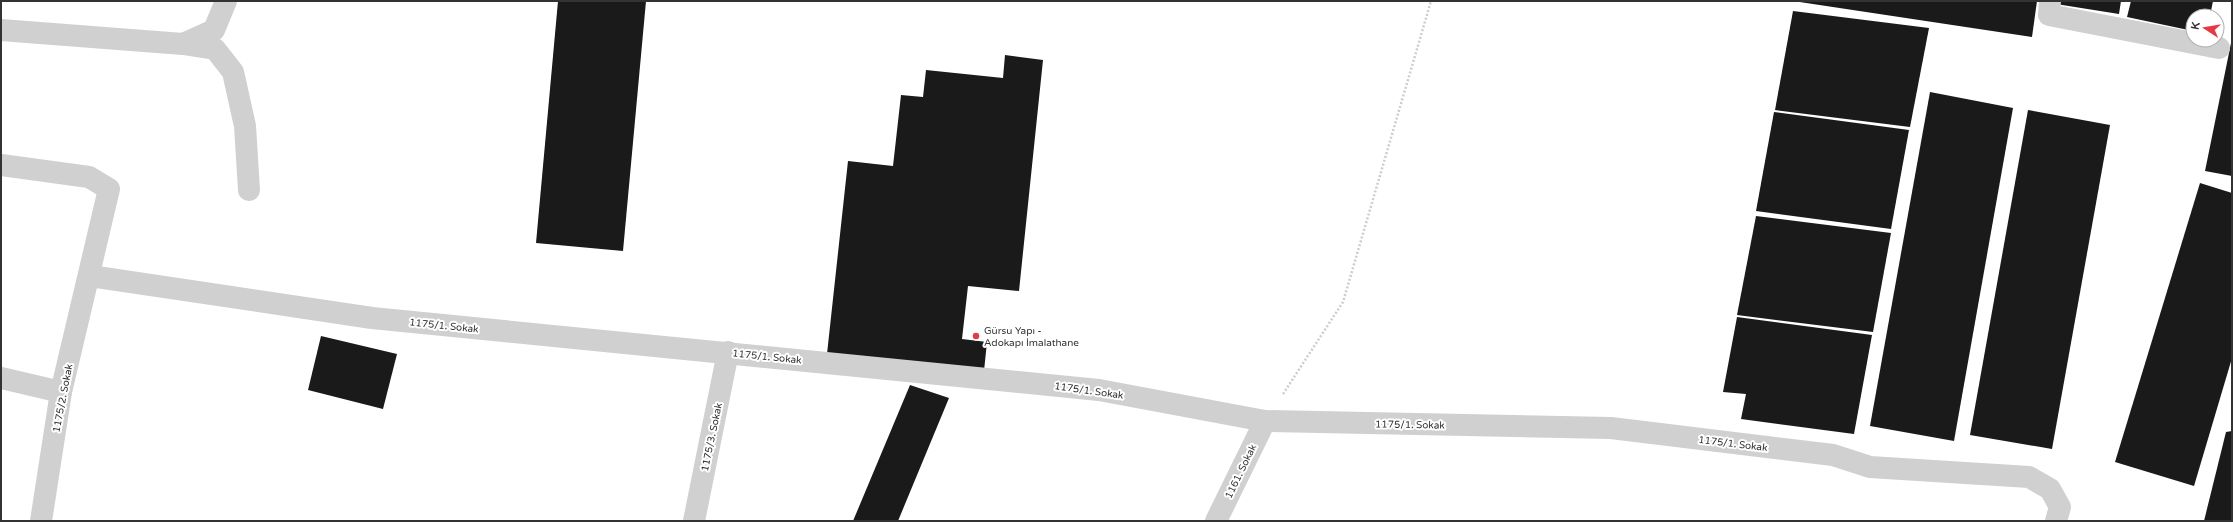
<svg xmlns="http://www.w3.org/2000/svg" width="2233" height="522" viewBox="0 0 2233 522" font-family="'Varela Round',sans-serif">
<rect width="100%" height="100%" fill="#fff"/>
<g fill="#1a1a1a">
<path d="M558,1H646L623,251L536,243Z"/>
<path d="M1793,1H2037L2032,37Z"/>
<path d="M2057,1H2121L2119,14L2056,4Z"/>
<path d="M2131,1H2213L2210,16H2193V31L2127,17Z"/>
<path d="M1793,11L1929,28L1910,127L1775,110Z"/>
<path d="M2231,43H2232V176L2205,171Z"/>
<path d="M1005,55L1043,60L1019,291L968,286L962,339L987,342L984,371L827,354L848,161L893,166L901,95L923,97L926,70L1003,78Z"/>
<path d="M1930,92L2013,108L1954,441L1870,426Z"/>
<path d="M2028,110L2110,125L2052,449L1970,435Z"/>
<path d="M1774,112L1909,130L1891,229L1756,211Z"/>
<path d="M2200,183L2232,193V358L2194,486L2115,462Z"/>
<path d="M1756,216L1891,233L1873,332L1737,315Z"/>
<path d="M1737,317L1872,335L1854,434L1741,419L1746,394L1723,392Z"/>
<path d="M321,336L397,354L383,409L308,390Z"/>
<path d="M910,385L949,398L898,521H853Z"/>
<path d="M2232,431V521H2204L2226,432Z"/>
</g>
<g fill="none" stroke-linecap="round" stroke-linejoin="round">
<path stroke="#cdcdcd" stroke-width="2.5" stroke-dasharray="2 2" stroke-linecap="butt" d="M1283,394L1343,302L1431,1"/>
<g stroke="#d0d0d0" stroke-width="22">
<path d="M2050,1L2049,15L2219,48"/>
<path d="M1,30L183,44L214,30L226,1"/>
<path d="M183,44L215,49L233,72L245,126L249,190"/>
<path d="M1,165L89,177L109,189L61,392L41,521"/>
<path d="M90,276L372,318L1099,390L1265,421L1611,428L1833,455L1870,467L2029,477L2050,489L2060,507L2056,521"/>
<path d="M1,378L61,392"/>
<path d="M694,521L728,352"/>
<path d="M1216,521L1265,421"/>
</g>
</g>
<circle fill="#e63946" stroke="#fff" stroke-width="1.5" cx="976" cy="336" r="4"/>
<g text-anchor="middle" stroke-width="4" stroke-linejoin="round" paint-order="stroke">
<g font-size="10" fill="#333" stroke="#fff">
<text transform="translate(444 325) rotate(6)" y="4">1175/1. Sokak</text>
<text transform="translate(767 356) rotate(6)" y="4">1175/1. Sokak</text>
<text transform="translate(1089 390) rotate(8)" y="4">1175/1. Sokak</text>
<text transform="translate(62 398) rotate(-79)" y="4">1175/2. Sokak</text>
<text transform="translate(1410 424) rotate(1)" y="4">1175/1. Sokak</text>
<text transform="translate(711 437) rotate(-78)" y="4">1175/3. Sokak</text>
<text transform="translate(1733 443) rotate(7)" y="4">1175/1. Sokak</text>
<text transform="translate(1240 471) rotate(-64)" y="4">1161. Sokak</text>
</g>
<g font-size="10" fill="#333" stroke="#fff" text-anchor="start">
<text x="984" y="334">Gürsu Yapı -<tspan x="984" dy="12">Adokapı İmalathane</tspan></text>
</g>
</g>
<rect width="2233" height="522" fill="none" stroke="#333333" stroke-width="4"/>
<g transform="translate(2205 28) rotate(282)"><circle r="19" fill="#ffffff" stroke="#adadad"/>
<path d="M0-3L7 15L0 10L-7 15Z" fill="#e63946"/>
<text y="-6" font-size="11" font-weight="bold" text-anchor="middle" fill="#333333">K</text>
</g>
</svg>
